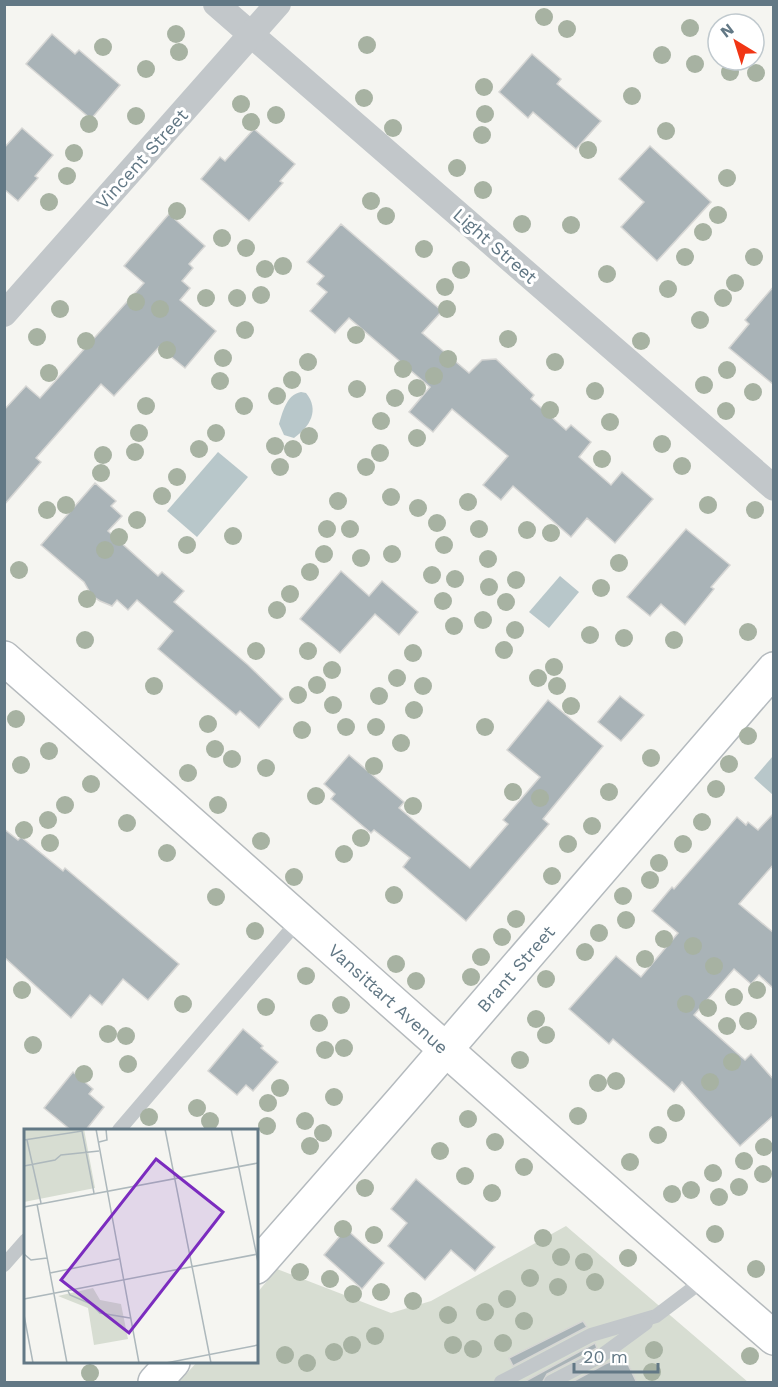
<svg xmlns="http://www.w3.org/2000/svg" width="778" height="1387" viewBox="0 0 778 1387" font-family="'Work Sans',sans-serif">
<rect width="100%" height="100%" fill="#f5f5f1"/>
<path fill="#d7ddd2" d="M566,1226L748,1382H179L197,1362H256L257,1293L277,1269L391,1313L431,1301Z"/>
<g fill="#b8c7ca">
<path d="M301,392L306,393C320,410 310,427 294,438L284,435L279,424C283,412 286,395 301,392Z"/>
<path d="M218,452L248,477L197,537L167,511Z"/>
<path d="M560,576L579,592L549,628L529,612Z"/>
<path d="M773,756V795L754,778Z"/>
</g>
<g fill="#a9b3b7" stroke="#d6d6d4" stroke-width="1.5">
<path d="M52,34L75,54L79,50L120,85L91,119L26,64Z"/>
<path d="M532,54L561,79L557,84L601,121L576,149L533,112L528,118L499,92Z"/>
<path d="M22,128L53,155L35,176L38,178L18,201L4,189V148Z"/>
<path d="M254,129L295,164L280,181L283,183L249,221L201,179L220,157L225,161Z"/>
<path d="M650,146L711,202L657,261L621,227L644,202L619,179Z"/>
<path d="M169,214L205,246L189,264L193,268L182,281L190,288L180,300L216,331L185,368L159,347L114,396L101,384L36,458L41,462L4,505V410L26,386L40,398L144,283L124,266Z"/>
<path d="M341,224L442,311L422,333L469,373L482,360L496,359L534,395L531,399L566,430L571,425L591,442L579,457L611,485L622,472L653,499L615,543L587,518L571,537L513,486L501,500L483,485L508,456L452,409L433,432L409,412L430,387L349,318L335,333L310,311L327,292L317,284L324,276L307,262Z"/>
<path d="M774,286V385L729,348L749,324L745,320Z"/>
<path d="M95,483L116,501L111,506L122,516L108,531L158,576L162,572L184,591L174,602L248,665L283,699L259,728L240,711L236,715L158,649L173,631L137,600L128,610L117,600L112,606L100,601L92,596L84,582L41,545Z"/>
<path d="M686,529L730,565L711,587L714,589L685,625L661,604L650,616L627,597Z"/>
<path d="M341,571L369,596L382,581L418,612L399,635L375,614L340,653L300,619Z"/>
<path d="M620,696L644,715L621,741L598,722Z"/>
<path d="M548,700L603,746L543,819L549,824L466,921L403,867L410,858L374,830L371,833L331,799L335,794L324,784L349,755L404,802L399,808L470,868L508,824L503,820L540,777L507,750Z"/>
<path d="M774,813V864L739,904L774,933V989L759,975L751,984L734,969L694,1015L745,1060L751,1054L774,1080V1115L740,1146L682,1082L674,1092L613,1039L609,1044L569,1009L616,956L641,977L678,933L652,911L672,887L674,889L737,817L746,825L748,822L758,830Z"/>
<path d="M4,829L18,840L21,837L63,871L65,868L179,964L148,1000L123,979L102,1005L90,995L71,1018L4,957Z"/>
<path d="M243,1029L263,1046L261,1048L278,1062L253,1091L246,1085L237,1095L208,1071Z"/>
<path d="M73,1072L93,1089L89,1094L104,1107L85,1131H72L44,1108Z"/>
<path d="M416,1179L495,1247L475,1271L451,1250L425,1280L388,1246L407,1223L391,1209Z"/>
<path d="M346,1229L384,1263L362,1289L324,1255Z"/>
<path d="M583,1321L587,1327L513,1366L509,1358Z"/>
<path d="M595,1343L597,1348L547,1374L542,1383H522Z"/>
<path d="M624,1356L637,1383H570L605,1364Z"/>
</g>
<g fill="none" stroke-linecap="round" stroke-linejoin="round">
<g stroke="#b4babe" stroke-width="36">
<g id="secondary">
<path d="M256,1267L404,1098L774,669"/>
<path d="M155,1382L173,1362"/>
</g>
</g>
<g stroke="#b5babd" stroke-width="36">
<path id="primary" d="M4,658C262,884 515,1114 774,1338"/>
</g>
<g stroke="#c2c7ca" stroke-width="14">
<path d="M119,1130L299,920"/>
<path d="M4,1265L26,1240"/>
<path d="M501,1382L591,1335L656,1316L705,1279"/>
<path d="M551,1382L601,1356L646,1323"/>
</g>
<g stroke="#c2c7ca" stroke-width="26">
<path d="M216,4L774,488"/>
<path d="M4,314L278,4"/>
</g>
<use href="#secondary" stroke="#fff" stroke-width="33"/>
<use href="#primary" stroke="#fff" stroke-width="33"/>
</g>
<g fill="#a7b2a2">
<circle cx="544" cy="17" r="9"/>
<circle cx="690" cy="28" r="9"/>
<circle cx="567" cy="29" r="9"/>
<circle cx="176" cy="34" r="9"/>
<circle cx="367" cy="45" r="9"/>
<circle cx="103" cy="47" r="9"/>
<circle cx="179" cy="52" r="9"/>
<circle cx="662" cy="55" r="9"/>
<circle cx="695" cy="64" r="9"/>
<circle cx="146" cy="69" r="9"/>
<circle cx="730" cy="72" r="9"/>
<circle cx="756" cy="73" r="9"/>
<circle cx="484" cy="87" r="9"/>
<circle cx="632" cy="96" r="9"/>
<circle cx="364" cy="98" r="9"/>
<circle cx="241" cy="104" r="9"/>
<circle cx="485" cy="114" r="9"/>
<circle cx="276" cy="115" r="9"/>
<circle cx="136" cy="116" r="9"/>
<circle cx="251" cy="122" r="9"/>
<circle cx="89" cy="124" r="9"/>
<circle cx="393" cy="128" r="9"/>
<circle cx="666" cy="131" r="9"/>
<circle cx="482" cy="135" r="9"/>
<circle cx="588" cy="150" r="9"/>
<circle cx="74" cy="153" r="9"/>
<circle cx="457" cy="168" r="9"/>
<circle cx="67" cy="176" r="9"/>
<circle cx="727" cy="178" r="9"/>
<circle cx="483" cy="190" r="9"/>
<circle cx="371" cy="201" r="9"/>
<circle cx="49" cy="202" r="9"/>
<circle cx="177" cy="211" r="9"/>
<circle cx="718" cy="215" r="9"/>
<circle cx="386" cy="216" r="9"/>
<circle cx="522" cy="224" r="9"/>
<circle cx="571" cy="225" r="9"/>
<circle cx="703" cy="232" r="9"/>
<circle cx="222" cy="238" r="9"/>
<circle cx="246" cy="248" r="9"/>
<circle cx="424" cy="249" r="9"/>
<circle cx="685" cy="257" r="9"/>
<circle cx="754" cy="257" r="9"/>
<circle cx="283" cy="266" r="9"/>
<circle cx="265" cy="269" r="9"/>
<circle cx="461" cy="270" r="9"/>
<circle cx="607" cy="274" r="9"/>
<circle cx="735" cy="283" r="9"/>
<circle cx="445" cy="287" r="9"/>
<circle cx="668" cy="289" r="9"/>
<circle cx="261" cy="295" r="9"/>
<circle cx="206" cy="298" r="9"/>
<circle cx="237" cy="298" r="9"/>
<circle cx="723" cy="298" r="9"/>
<circle cx="136" cy="302" r="9"/>
<circle cx="60" cy="309" r="9"/>
<circle cx="160" cy="309" r="9"/>
<circle cx="447" cy="309" r="9"/>
<circle cx="700" cy="320" r="9"/>
<circle cx="245" cy="330" r="9"/>
<circle cx="356" cy="335" r="9"/>
<circle cx="37" cy="337" r="9"/>
<circle cx="508" cy="339" r="9"/>
<circle cx="86" cy="341" r="9"/>
<circle cx="641" cy="341" r="9"/>
<circle cx="167" cy="350" r="9"/>
<circle cx="223" cy="358" r="9"/>
<circle cx="448" cy="359" r="9"/>
<circle cx="308" cy="362" r="9"/>
<circle cx="555" cy="362" r="9"/>
<circle cx="403" cy="369" r="9"/>
<circle cx="727" cy="370" r="9"/>
<circle cx="49" cy="373" r="9"/>
<circle cx="434" cy="376" r="9"/>
<circle cx="292" cy="380" r="9"/>
<circle cx="220" cy="381" r="9"/>
<circle cx="704" cy="385" r="9"/>
<circle cx="417" cy="388" r="9"/>
<circle cx="357" cy="389" r="9"/>
<circle cx="595" cy="391" r="9"/>
<circle cx="753" cy="392" r="9"/>
<circle cx="277" cy="396" r="9"/>
<circle cx="395" cy="398" r="9"/>
<circle cx="146" cy="406" r="9"/>
<circle cx="244" cy="406" r="9"/>
<circle cx="550" cy="410" r="9"/>
<circle cx="726" cy="411" r="9"/>
<circle cx="381" cy="421" r="9"/>
<circle cx="610" cy="422" r="9"/>
<circle cx="139" cy="433" r="9"/>
<circle cx="216" cy="433" r="9"/>
<circle cx="309" cy="436" r="9"/>
<circle cx="417" cy="438" r="9"/>
<circle cx="662" cy="444" r="9"/>
<circle cx="275" cy="446" r="9"/>
<circle cx="199" cy="449" r="9"/>
<circle cx="293" cy="449" r="9"/>
<circle cx="135" cy="452" r="9"/>
<circle cx="380" cy="453" r="9"/>
<circle cx="103" cy="455" r="9"/>
<circle cx="602" cy="459" r="9"/>
<circle cx="682" cy="466" r="9"/>
<circle cx="280" cy="467" r="9"/>
<circle cx="366" cy="467" r="9"/>
<circle cx="101" cy="473" r="9"/>
<circle cx="177" cy="477" r="9"/>
<circle cx="162" cy="496" r="9"/>
<circle cx="391" cy="497" r="9"/>
<circle cx="338" cy="501" r="9"/>
<circle cx="468" cy="502" r="9"/>
<circle cx="66" cy="505" r="9"/>
<circle cx="708" cy="505" r="9"/>
<circle cx="418" cy="508" r="9"/>
<circle cx="47" cy="510" r="9"/>
<circle cx="755" cy="510" r="9"/>
<circle cx="137" cy="520" r="9"/>
<circle cx="437" cy="523" r="9"/>
<circle cx="327" cy="529" r="9"/>
<circle cx="350" cy="529" r="9"/>
<circle cx="479" cy="529" r="9"/>
<circle cx="527" cy="530" r="9"/>
<circle cx="551" cy="533" r="9"/>
<circle cx="233" cy="536" r="9"/>
<circle cx="119" cy="537" r="9"/>
<circle cx="187" cy="545" r="9"/>
<circle cx="444" cy="545" r="9"/>
<circle cx="105" cy="550" r="9"/>
<circle cx="324" cy="554" r="9"/>
<circle cx="392" cy="554" r="9"/>
<circle cx="361" cy="558" r="9"/>
<circle cx="488" cy="559" r="9"/>
<circle cx="619" cy="563" r="9"/>
<circle cx="19" cy="570" r="9"/>
<circle cx="310" cy="572" r="9"/>
<circle cx="432" cy="575" r="9"/>
<circle cx="455" cy="579" r="9"/>
<circle cx="516" cy="580" r="9"/>
<circle cx="489" cy="587" r="9"/>
<circle cx="601" cy="588" r="9"/>
<circle cx="290" cy="594" r="9"/>
<circle cx="87" cy="599" r="9"/>
<circle cx="443" cy="601" r="9"/>
<circle cx="506" cy="602" r="9"/>
<circle cx="277" cy="610" r="9"/>
<circle cx="483" cy="620" r="9"/>
<circle cx="454" cy="626" r="9"/>
<circle cx="515" cy="630" r="9"/>
<circle cx="748" cy="632" r="9"/>
<circle cx="590" cy="635" r="9"/>
<circle cx="624" cy="638" r="9"/>
<circle cx="85" cy="640" r="9"/>
<circle cx="674" cy="640" r="9"/>
<circle cx="504" cy="650" r="9"/>
<circle cx="256" cy="651" r="9"/>
<circle cx="308" cy="651" r="9"/>
<circle cx="413" cy="653" r="9"/>
<circle cx="554" cy="667" r="9"/>
<circle cx="332" cy="670" r="9"/>
<circle cx="397" cy="678" r="9"/>
<circle cx="538" cy="678" r="9"/>
<circle cx="317" cy="685" r="9"/>
<circle cx="154" cy="686" r="9"/>
<circle cx="423" cy="686" r="9"/>
<circle cx="557" cy="686" r="9"/>
<circle cx="298" cy="695" r="9"/>
<circle cx="379" cy="696" r="9"/>
<circle cx="333" cy="705" r="9"/>
<circle cx="571" cy="706" r="9"/>
<circle cx="414" cy="710" r="9"/>
<circle cx="16" cy="719" r="9"/>
<circle cx="208" cy="724" r="9"/>
<circle cx="346" cy="727" r="9"/>
<circle cx="376" cy="727" r="9"/>
<circle cx="485" cy="727" r="9"/>
<circle cx="302" cy="730" r="9"/>
<circle cx="748" cy="736" r="9"/>
<circle cx="401" cy="743" r="9"/>
<circle cx="215" cy="749" r="9"/>
<circle cx="49" cy="751" r="9"/>
<circle cx="651" cy="758" r="9"/>
<circle cx="232" cy="759" r="9"/>
<circle cx="729" cy="764" r="9"/>
<circle cx="21" cy="765" r="9"/>
<circle cx="374" cy="766" r="9"/>
<circle cx="266" cy="768" r="9"/>
<circle cx="188" cy="773" r="9"/>
<circle cx="91" cy="784" r="9"/>
<circle cx="716" cy="789" r="9"/>
<circle cx="513" cy="792" r="9"/>
<circle cx="609" cy="792" r="9"/>
<circle cx="316" cy="796" r="9"/>
<circle cx="540" cy="798" r="9"/>
<circle cx="65" cy="805" r="9"/>
<circle cx="218" cy="805" r="9"/>
<circle cx="413" cy="806" r="9"/>
<circle cx="48" cy="820" r="9"/>
<circle cx="702" cy="822" r="9"/>
<circle cx="127" cy="823" r="9"/>
<circle cx="592" cy="826" r="9"/>
<circle cx="24" cy="830" r="9"/>
<circle cx="361" cy="838" r="9"/>
<circle cx="261" cy="841" r="9"/>
<circle cx="50" cy="843" r="9"/>
<circle cx="568" cy="844" r="9"/>
<circle cx="683" cy="844" r="9"/>
<circle cx="167" cy="853" r="9"/>
<circle cx="344" cy="854" r="9"/>
<circle cx="659" cy="863" r="9"/>
<circle cx="552" cy="876" r="9"/>
<circle cx="294" cy="877" r="9"/>
<circle cx="650" cy="880" r="9"/>
<circle cx="394" cy="895" r="9"/>
<circle cx="623" cy="896" r="9"/>
<circle cx="216" cy="897" r="9"/>
<circle cx="516" cy="919" r="9"/>
<circle cx="626" cy="920" r="9"/>
<circle cx="255" cy="931" r="9"/>
<circle cx="599" cy="933" r="9"/>
<circle cx="502" cy="937" r="9"/>
<circle cx="664" cy="939" r="9"/>
<circle cx="693" cy="946" r="9"/>
<circle cx="585" cy="952" r="9"/>
<circle cx="481" cy="957" r="9"/>
<circle cx="645" cy="959" r="9"/>
<circle cx="396" cy="964" r="9"/>
<circle cx="714" cy="966" r="9"/>
<circle cx="306" cy="976" r="9"/>
<circle cx="471" cy="977" r="9"/>
<circle cx="546" cy="979" r="9"/>
<circle cx="416" cy="981" r="9"/>
<circle cx="22" cy="990" r="9"/>
<circle cx="757" cy="990" r="9"/>
<circle cx="734" cy="997" r="9"/>
<circle cx="183" cy="1004" r="9"/>
<circle cx="686" cy="1004" r="9"/>
<circle cx="341" cy="1005" r="9"/>
<circle cx="266" cy="1007" r="9"/>
<circle cx="708" cy="1008" r="9"/>
<circle cx="536" cy="1019" r="9"/>
<circle cx="748" cy="1021" r="9"/>
<circle cx="319" cy="1023" r="9"/>
<circle cx="727" cy="1026" r="9"/>
<circle cx="108" cy="1034" r="9"/>
<circle cx="546" cy="1035" r="9"/>
<circle cx="126" cy="1036" r="9"/>
<circle cx="33" cy="1045" r="9"/>
<circle cx="344" cy="1048" r="9"/>
<circle cx="325" cy="1050" r="9"/>
<circle cx="520" cy="1060" r="9"/>
<circle cx="732" cy="1062" r="9"/>
<circle cx="128" cy="1064" r="9"/>
<circle cx="84" cy="1074" r="9"/>
<circle cx="616" cy="1081" r="9"/>
<circle cx="710" cy="1082" r="9"/>
<circle cx="598" cy="1083" r="9"/>
<circle cx="280" cy="1088" r="9"/>
<circle cx="334" cy="1097" r="9"/>
<circle cx="268" cy="1103" r="9"/>
<circle cx="197" cy="1108" r="9"/>
<circle cx="676" cy="1113" r="9"/>
<circle cx="578" cy="1116" r="9"/>
<circle cx="149" cy="1117" r="9"/>
<circle cx="468" cy="1119" r="9"/>
<circle cx="210" cy="1121" r="9"/>
<circle cx="305" cy="1121" r="9"/>
<circle cx="267" cy="1126" r="9"/>
<circle cx="323" cy="1133" r="9"/>
<circle cx="658" cy="1135" r="9"/>
<circle cx="495" cy="1142" r="9"/>
<circle cx="310" cy="1146" r="9"/>
<circle cx="764" cy="1147" r="9"/>
<circle cx="440" cy="1151" r="9"/>
<circle cx="744" cy="1161" r="9"/>
<circle cx="630" cy="1162" r="9"/>
<circle cx="524" cy="1167" r="9"/>
<circle cx="713" cy="1173" r="9"/>
<circle cx="763" cy="1174" r="9"/>
<circle cx="465" cy="1176" r="9"/>
<circle cx="739" cy="1187" r="9"/>
<circle cx="365" cy="1188" r="9"/>
<circle cx="691" cy="1190" r="9"/>
<circle cx="492" cy="1193" r="9"/>
<circle cx="672" cy="1194" r="9"/>
<circle cx="719" cy="1197" r="9"/>
<circle cx="343" cy="1229" r="9"/>
<circle cx="715" cy="1234" r="9"/>
<circle cx="374" cy="1235" r="9"/>
<circle cx="543" cy="1238" r="9"/>
<circle cx="561" cy="1257" r="9"/>
<circle cx="628" cy="1258" r="9"/>
<circle cx="584" cy="1262" r="9"/>
<circle cx="756" cy="1269" r="9"/>
<circle cx="300" cy="1272" r="9"/>
<circle cx="530" cy="1278" r="9"/>
<circle cx="330" cy="1279" r="9"/>
<circle cx="595" cy="1282" r="9"/>
<circle cx="558" cy="1287" r="9"/>
<circle cx="381" cy="1292" r="9"/>
<circle cx="353" cy="1294" r="9"/>
<circle cx="507" cy="1299" r="9"/>
<circle cx="413" cy="1301" r="9"/>
<circle cx="485" cy="1312" r="9"/>
<circle cx="448" cy="1315" r="9"/>
<circle cx="524" cy="1321" r="9"/>
<circle cx="375" cy="1336" r="9"/>
<circle cx="503" cy="1343" r="9"/>
<circle cx="352" cy="1345" r="9"/>
<circle cx="453" cy="1345" r="9"/>
<circle cx="473" cy="1349" r="9"/>
<circle cx="654" cy="1350" r="9"/>
<circle cx="334" cy="1352" r="9"/>
<circle cx="285" cy="1355" r="9"/>
<circle cx="750" cy="1356" r="9"/>
<circle cx="307" cy="1363" r="9"/>
<circle cx="652" cy="1372" r="9"/>
<circle cx="90" cy="1373" r="9"/>
</g>
<g text-anchor="middle" stroke-width="6" stroke-linejoin="round" paint-order="stroke">
<g font-size="18" fill="#627885" stroke="#fff">
<text transform="translate(142 159) rotate(-48)" y="6">Vincent Street</text>
<text transform="translate(495 246) rotate(41)" y="6">Light Street</text>
<text transform="translate(516 969) rotate(-49)" y="6">Brant Street</text>
<text transform="translate(388 999) rotate(42)" y="6">Vansittart Avenue</text>
</g>
</g>
<g transform="translate(24 1129)">
<rect width="234" height="234" fill="#f5f5f1"/>
<path d="M0,0H60L71,59L0,73ZM69,159L76,171L97,175L104,210L70,216L64,179L34,167Z" fill="#d7ddd2"/>
<path fill="none" stroke="#adb8bc" stroke-width="1.5" d="M72,0L115,234M141,0L187,234M207,0L234,133M0,11L58,2L70,64M3,11L17,74M75,13L83,11L82,0M0,37L31,31L37,26L75,22M13,75L43,234M0,78L234,34M0,125L7,131L23,129M26,144L95,130M44,162L46,166L67,175L76,184L106,189M0,170L234,125M0,186L9,234M142,234L234,216"/>
<path fill="#7b2cbf" fill-opacity="0.15" stroke="#7b2cbf" stroke-width="3" d="M132,30L199,83L105,204L37,151Z"/>
<rect width="234" height="234" fill="none" stroke="#627885" stroke-width="3"/>
</g>
<rect width="778" height="1387" fill="none" stroke="#627885" stroke-width="12"/>
<g transform="translate(736 42) rotate(322)"><circle r="28" fill="#ffffff" stroke="#c0c9ce" stroke-width="1.5"/>
<path d="M0-4.5L10 22L0 15L-10 22Z" fill="#f13615"/>
<text y="-9" font-size="16" font-weight="bold" text-anchor="middle" fill="#627885">N</text>
</g>
<path d="M574 1363v9h84v-9" fill="none" stroke="#627885" stroke-width="3"/>
<text x="583" y="1363" font-size="18" fill="#627885" stroke="#ffffff" stroke-width="4.5" paint-order="stroke">20 m</text>
</svg>
